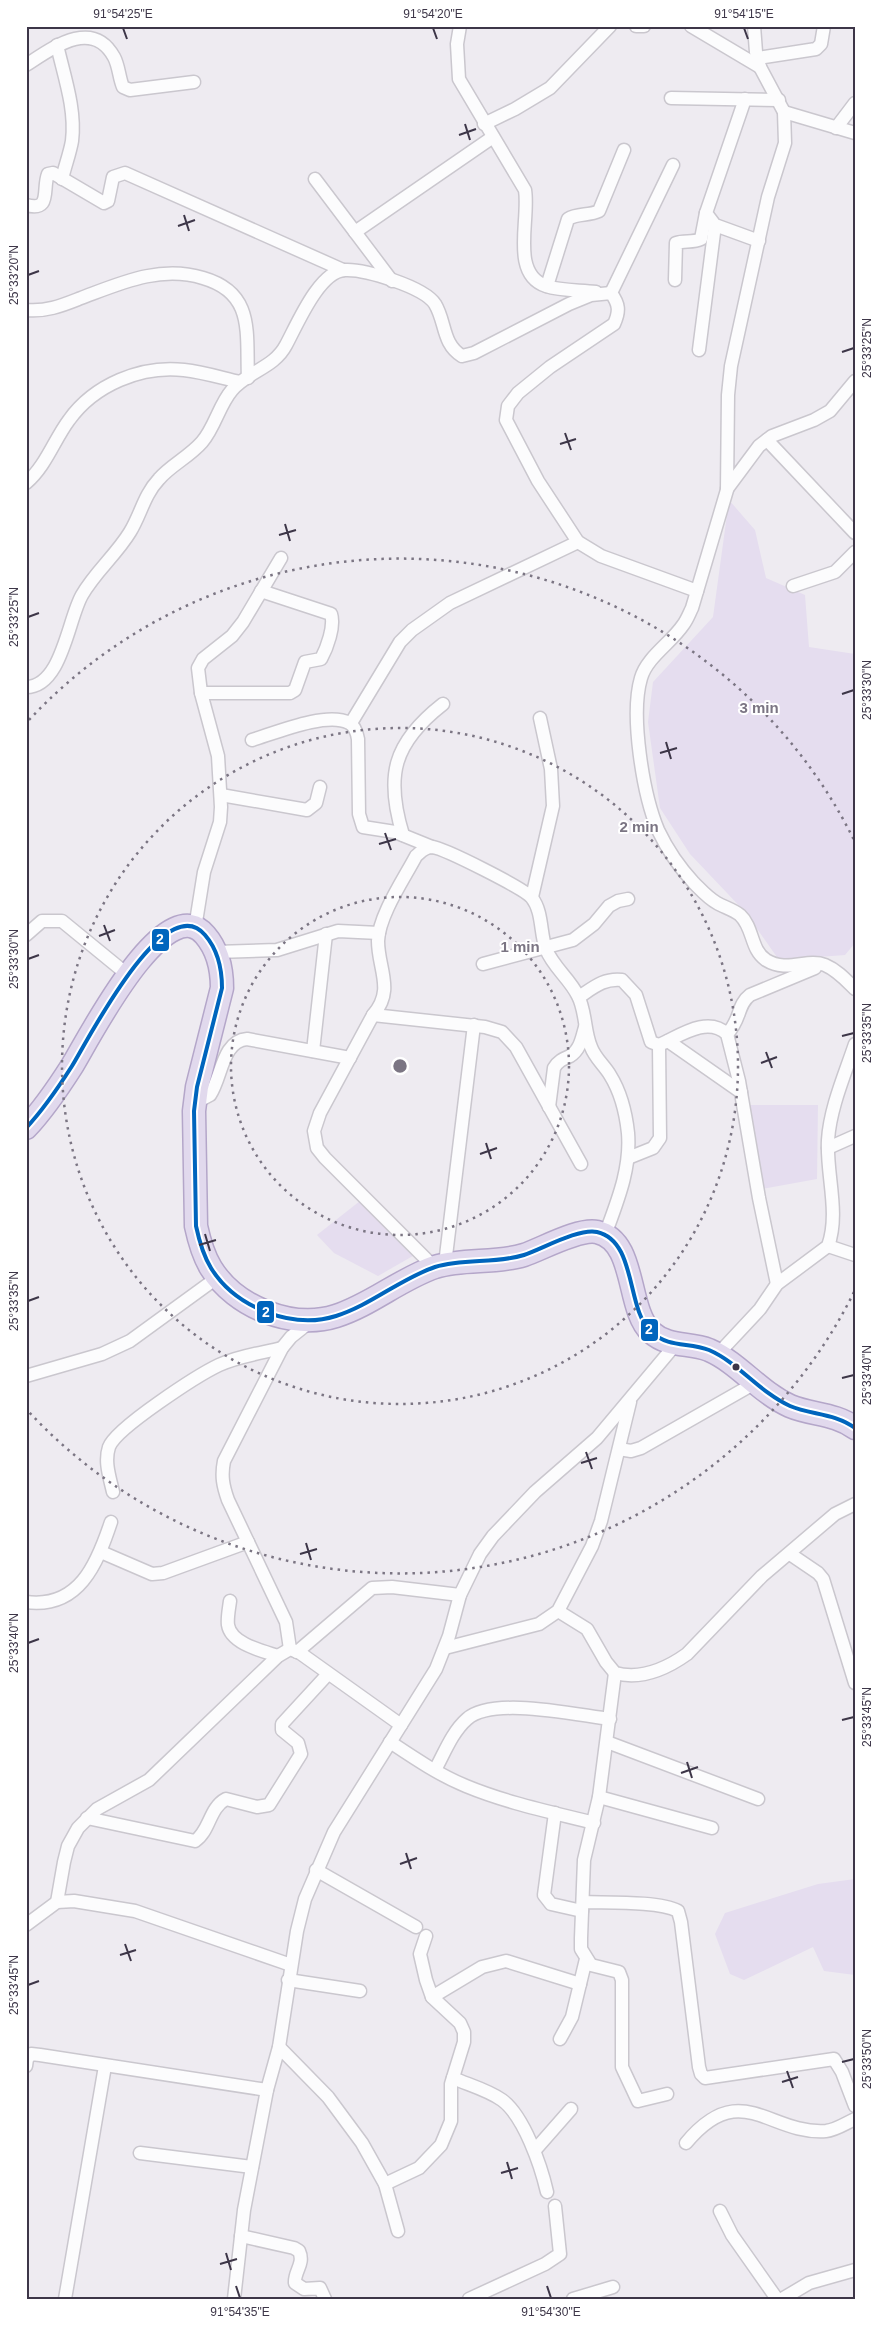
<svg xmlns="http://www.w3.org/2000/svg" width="881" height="2325" viewBox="0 0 881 2325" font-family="Arial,sans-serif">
<rect width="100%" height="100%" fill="#eeebf1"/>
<g fill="#e5ddef">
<path d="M729,500L755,530L766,578L805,595L809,647L855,654V943L845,955L779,960L746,913L690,854L660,808L648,722L653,682L713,617Z"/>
<path d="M742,1105H818L817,1179L751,1191Z"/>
<path d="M360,1201L418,1253L378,1276L334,1253L317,1235Z"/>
<path d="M855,1879V1975L824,1971L813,1947L744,1980L730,1974L715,1934L725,1913L818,1884Z"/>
</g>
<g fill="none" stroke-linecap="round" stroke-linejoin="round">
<g stroke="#cac7ce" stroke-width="15">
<g id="street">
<path d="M460,26L457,44L459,79L525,190C530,219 510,274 546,286C561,291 580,290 596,292"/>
<path d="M636,26H644"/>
<path d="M691,26L760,67"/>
<path d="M754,26L756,52L760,67L784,112L785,143L768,197L731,366L728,395L727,490L692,608C689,614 687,620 683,625C671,643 647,657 641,678C630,715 643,794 658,830C667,849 680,868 694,883C701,890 708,898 717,903C724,907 734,910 740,915C754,928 750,949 766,960C787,973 807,958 825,965C837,970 846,980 855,989"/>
<path d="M57,45C64,76 76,109 72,141C70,153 65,166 62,179"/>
<path d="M758,58L816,49L821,44L824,26"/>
<path d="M26,65C51,49 92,17 114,57C119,66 119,78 123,87L130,90L194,82"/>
<path d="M671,98L779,100"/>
<path d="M745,99L706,213L715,225L759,241"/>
<path d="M784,112L855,133"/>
<path d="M484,124L515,109L550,88L610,26"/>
<path d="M836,128L855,103"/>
<path d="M315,179L392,281"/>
<path d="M26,205C52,212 42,189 48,174L53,173L104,203L108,201L113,177L125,173L343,270"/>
<path d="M355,232L493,137"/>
<path d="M675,280L676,243C684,240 693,243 701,239L706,213"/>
<path d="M547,286L568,219C577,213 589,216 599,211L624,150"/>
<path d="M611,293L673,165"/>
<path d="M26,310C47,312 63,305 81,298C121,283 160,265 203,278C255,293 246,333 248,378"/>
<path d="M699,350L715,225"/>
<path d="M767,440L855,533"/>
<path d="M26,483C46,466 54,440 69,420C94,385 141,365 184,370C203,372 222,378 240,382"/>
<path d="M727,489L759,446L772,436L814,420L830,411L855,381"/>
<path d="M793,586L835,572L855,552"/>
<path d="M26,687C62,687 68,619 82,595C95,572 116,555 130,532C141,514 144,495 159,479C171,465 189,457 202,442C215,427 219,405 232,390C248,371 274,368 286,345C297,325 319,271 345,270C365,269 424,287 435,304C446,322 442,344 462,356L474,353L569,304L591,295L611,293C619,304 620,311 614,324L550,367L518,393L508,406L506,420L538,481L578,542L601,556L697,591"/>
<path d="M201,693H290L295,690L305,662L321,659C327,648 335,626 331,614L261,591"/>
<path d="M351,723L400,642L412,630L450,603L578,542"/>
<path d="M252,740C275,733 327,711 349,723C355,726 357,733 358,739L359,814L363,827L395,832L432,847"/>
<path d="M221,795L307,810L316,803L320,787"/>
<path d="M403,835C385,776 393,743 443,704"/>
<path d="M532,897L553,806L551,769L540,718"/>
<path d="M195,928L204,872L220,822L221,807L218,756L201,693L198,668L203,659L232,636L243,622L281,558"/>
<path d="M26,935L42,921H62L128,975"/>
<path d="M216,952L277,950L338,931L379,933"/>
<path d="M483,964L573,940L594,924L609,906L618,901L628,899"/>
<path d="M579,997C594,987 604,978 622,980L636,995L651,1042L659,1045C678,1037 707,1015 727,1034L739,1081L759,1198L777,1284"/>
<path d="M373,1015L485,1027L502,1032L516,1047L581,1164"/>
<path d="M727,1034C741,1020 737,1005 750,995L815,968"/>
<path d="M668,1041L741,1092"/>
<path d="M313,1051L326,934"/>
<path d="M195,1103L210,1095C222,1077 222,1041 247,1039L350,1058"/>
<path d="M549,1107L554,1068C558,1061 563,1059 570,1056C580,1050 582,1038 585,1027"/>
<path d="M828,1148L855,1136"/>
<path d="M628,1158L653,1148L660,1138L659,1045"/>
<path d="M828,1246L855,1255"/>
<path d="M445,1264L474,1025"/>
<path d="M434,1267L325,1158L317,1148L314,1131L320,1113L373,1015C395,990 378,969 378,941C379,915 404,879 416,856C421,852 424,847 432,847C444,848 525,889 532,898C543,912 540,934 546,949C553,967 570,979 578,996C586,1011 584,1031 591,1047C595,1058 604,1065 610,1075C620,1091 626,1114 628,1133C631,1169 617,1202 605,1235"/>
<path d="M718,1354L760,1309L777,1284L828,1246C840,1213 826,1174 828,1140C830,1108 845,1074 855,1044"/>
<path d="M26,1376L102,1354L130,1341L218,1277"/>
<path d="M619,1449L631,1451L641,1448L755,1383"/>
<path d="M113,1492C110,1478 104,1462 109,1447C116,1428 198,1375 219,1365C238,1356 262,1353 282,1348"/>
<path d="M101,1552L152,1574L163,1573L248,1542"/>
<path d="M790,1554L818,1573L823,1579L855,1683"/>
<path d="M230,1601C229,1609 227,1618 228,1625C231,1644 263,1651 278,1656"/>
<path d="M26,1602C79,1609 97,1564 111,1522"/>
<path d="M558,1611L587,1629L606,1662L615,1673C641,1680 666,1669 687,1654L762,1576L835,1514L855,1504"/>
<path d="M445,1648L539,1624L558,1611L592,1546L601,1521L630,1402"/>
<path d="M290,1649L286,1622L228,1500C223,1486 221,1476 224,1461L282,1348L291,1337L311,1321"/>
<path d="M297,1652L372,1588L392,1587L460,1595"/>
<path d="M615,1673L599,1797L584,1860L581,1938V1949L591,1965L619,1972L622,1980V2067L638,2101L667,2094"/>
<path d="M390,1742C414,1758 439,1775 466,1786C507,1803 551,1812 594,1823"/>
<path d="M607,1742L758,1799"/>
<path d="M435,1770C444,1754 452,1732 467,1719C493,1696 576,1715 610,1719"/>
<path d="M599,1797L712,1828"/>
<path d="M555,1813L544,1895L551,1904L582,1911"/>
<path d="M87,1818L195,1841C210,1831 209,1808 226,1799L257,1807L269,1805L301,1754L298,1743L282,1730V1724L328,1674"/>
<path d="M316,1870L416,1927"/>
<path d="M57,1902L64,1862L68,1846L78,1828L97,1809L149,1780L278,1656L290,1649L300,1653L401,1725"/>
<path d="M583,1902C607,1903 659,1901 678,1911L681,1922L699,2067L701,2074L705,2078L834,2059L842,2072L855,2106"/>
<path d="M26,1925L57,1902L74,1901L135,1911L291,1965"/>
<path d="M288,1980L360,1991"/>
<path d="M432,1997L482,1967L506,1961L580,1984"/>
<path d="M560,2039L572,2017L586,1959"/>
<path d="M279,2047L328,2097L362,2143L385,2184L398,2231"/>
<path d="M26,2066L27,2059L31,2054L40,2055L267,2090"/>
<path d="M453,2078C469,2085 488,2090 502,2100C524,2116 541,2166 547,2192"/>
<path d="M686,2143C741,2077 769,2135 826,2131C836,2130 846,2123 855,2119"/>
<path d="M535,2150L571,2109"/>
<path d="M140,2153L252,2167"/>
<path d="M385,2184L419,2168L441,2145L451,2121V2084L464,2042V2032L460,2023L432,1997L426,1980L420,1954L426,1936"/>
<path d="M720,2211L732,2235L777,2299"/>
<path d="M241,2236L294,2248L299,2251C305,2264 294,2271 295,2283L304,2289L320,2288L325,2299"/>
<path d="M65,2299L105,2066"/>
<path d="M234,2299L244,2210L267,2090L279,2047L297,1931L305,1899L334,1832L436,1669L449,1636L460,1595L480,1554L493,1536L535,1492L597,1438L675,1345"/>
<path d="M469,2299L545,2264L560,2254L555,2206"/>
<path d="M573,2299L613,2287"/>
<path d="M782,2299L809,2283L855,2270"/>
</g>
</g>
<g stroke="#b4a6c9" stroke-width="25">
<path id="highway" d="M26,1128C44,1109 58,1088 72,1066C87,1042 165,887 205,935C218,950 222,968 222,988L197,1087L194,1111L196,1226C199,1240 203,1255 211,1268C235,1307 292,1330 336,1316C371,1305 400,1279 435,1267C464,1258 495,1264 524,1255C542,1249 579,1228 597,1232C637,1241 626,1309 651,1332C669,1348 689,1342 709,1350C739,1363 759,1392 790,1406C811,1415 835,1413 855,1428"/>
</g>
<use href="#street" stroke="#fcfcfd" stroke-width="12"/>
<use href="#highway" stroke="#e1d9ed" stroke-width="22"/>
<g stroke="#fff" stroke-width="8">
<path id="bus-1" d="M26,1128C44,1109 58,1088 72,1066C87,1042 165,887 205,935C218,950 222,968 222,988L197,1087L194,1111L196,1226C199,1240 203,1255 211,1268C235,1307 292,1330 336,1316C371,1305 400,1279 435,1267C464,1258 495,1264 524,1255C542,1249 579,1228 597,1232C637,1241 626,1309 651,1332C669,1348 689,1342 709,1350C739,1363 759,1392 790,1406C811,1415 835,1413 855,1428"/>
</g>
<use href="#bus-1" stroke="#0065bd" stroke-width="4"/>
</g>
<path fill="none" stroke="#3d3648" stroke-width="2" d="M123,28L127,39M433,28L437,39M744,28L748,39M465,124L470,140M459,135L476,129M184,215L189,231M178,226L195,220M28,275L39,271M842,352L854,348M565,433L571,450M560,444L576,439M285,524L290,541M279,535L296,530M28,617L39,613M842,694L854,690M666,742L671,759M660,753L677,748M385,833L391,850M379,844L396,839M104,925L110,941M99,936L115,930M28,959L39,955M842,1036L854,1033M766,1052L772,1068M761,1063L777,1057M486,1143L491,1159M480,1154L497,1148M205,1234L210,1251M199,1245L216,1240M28,1301L39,1297M842,1378L854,1375M586,1452L592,1469M581,1463L597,1458M306,1543L311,1560M300,1554L317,1549M28,1643L39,1639M842,1720L854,1717M687,1762L692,1778M681,1773L698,1767M406,1853L411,1869M400,1864L417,1858M125,1944L131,1961M120,1955L136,1950M28,1985L39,1981M842,2062L854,2059M787,2071L793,2088M782,2082L798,2077M507,2162L512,2179M501,2173L518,2168M226,2253L231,2270M220,2264L237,2259M236,2286L240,2298M547,2286L551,2298"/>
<g fill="none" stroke="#7b7583" stroke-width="2.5" stroke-dasharray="2.5 5">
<circle cx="400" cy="1066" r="169"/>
<circle cx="400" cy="1066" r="338"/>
<path d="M854 1292A507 507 0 0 1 29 1412M29 720A507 507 0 0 1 854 840"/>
</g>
<circle fill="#3d3648" stroke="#fff" stroke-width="2" cx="736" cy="1367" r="4.5"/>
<circle cx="400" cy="1066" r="8" fill="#7b7583" stroke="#fff" stroke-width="2.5"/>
<g font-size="15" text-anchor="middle" font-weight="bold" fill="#7b7583" stroke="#fff" stroke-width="4" stroke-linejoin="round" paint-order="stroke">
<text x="759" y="713">3 min</text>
<text x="639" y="832">2 min</text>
<text x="520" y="952">1 min</text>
</g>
<g stroke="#fff" stroke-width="2">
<rect x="151" y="928" width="19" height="24" rx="5" fill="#0065bd"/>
<rect x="256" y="1300" width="19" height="24" rx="5" fill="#0065bd"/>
<rect x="640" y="1318" width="19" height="24" rx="5" fill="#0065bd"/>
</g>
<g font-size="14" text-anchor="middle" font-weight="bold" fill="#fff">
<text x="160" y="944">2</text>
<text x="266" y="1317">2</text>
<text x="649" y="1334">2</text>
</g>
<rect width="881" height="2325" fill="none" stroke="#ffffff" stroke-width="55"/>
<rect x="28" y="28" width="826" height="2270" fill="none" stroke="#3d3648" stroke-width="2"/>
<g font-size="12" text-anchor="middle" fill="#3d3648">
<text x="123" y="18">91°54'25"E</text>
<text x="433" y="18">91°54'20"E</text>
<text x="744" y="18">91°54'15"E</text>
<text transform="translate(14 275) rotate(-90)" y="4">25°33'20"N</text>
<text transform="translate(867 348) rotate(-90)" y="4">25°33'25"N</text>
<text transform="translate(14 617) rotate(-90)" y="4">25°33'25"N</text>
<text transform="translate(867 690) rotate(-90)" y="4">25°33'30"N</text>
<text transform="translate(14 959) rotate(-90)" y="4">25°33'30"N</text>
<text transform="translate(867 1033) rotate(-90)" y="4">25°33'35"N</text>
<text transform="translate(14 1301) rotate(-90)" y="4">25°33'35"N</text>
<text transform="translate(867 1375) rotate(-90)" y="4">25°33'40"N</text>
<text transform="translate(14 1643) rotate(-90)" y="4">25°33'40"N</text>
<text transform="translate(867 1717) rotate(-90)" y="4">25°33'45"N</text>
<text transform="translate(14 1985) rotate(-90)" y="4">25°33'45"N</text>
<text transform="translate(867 2059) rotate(-90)" y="4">25°33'50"N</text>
<text x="240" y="2316">91°54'35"E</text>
<text x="551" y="2316">91°54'30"E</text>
</g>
</svg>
